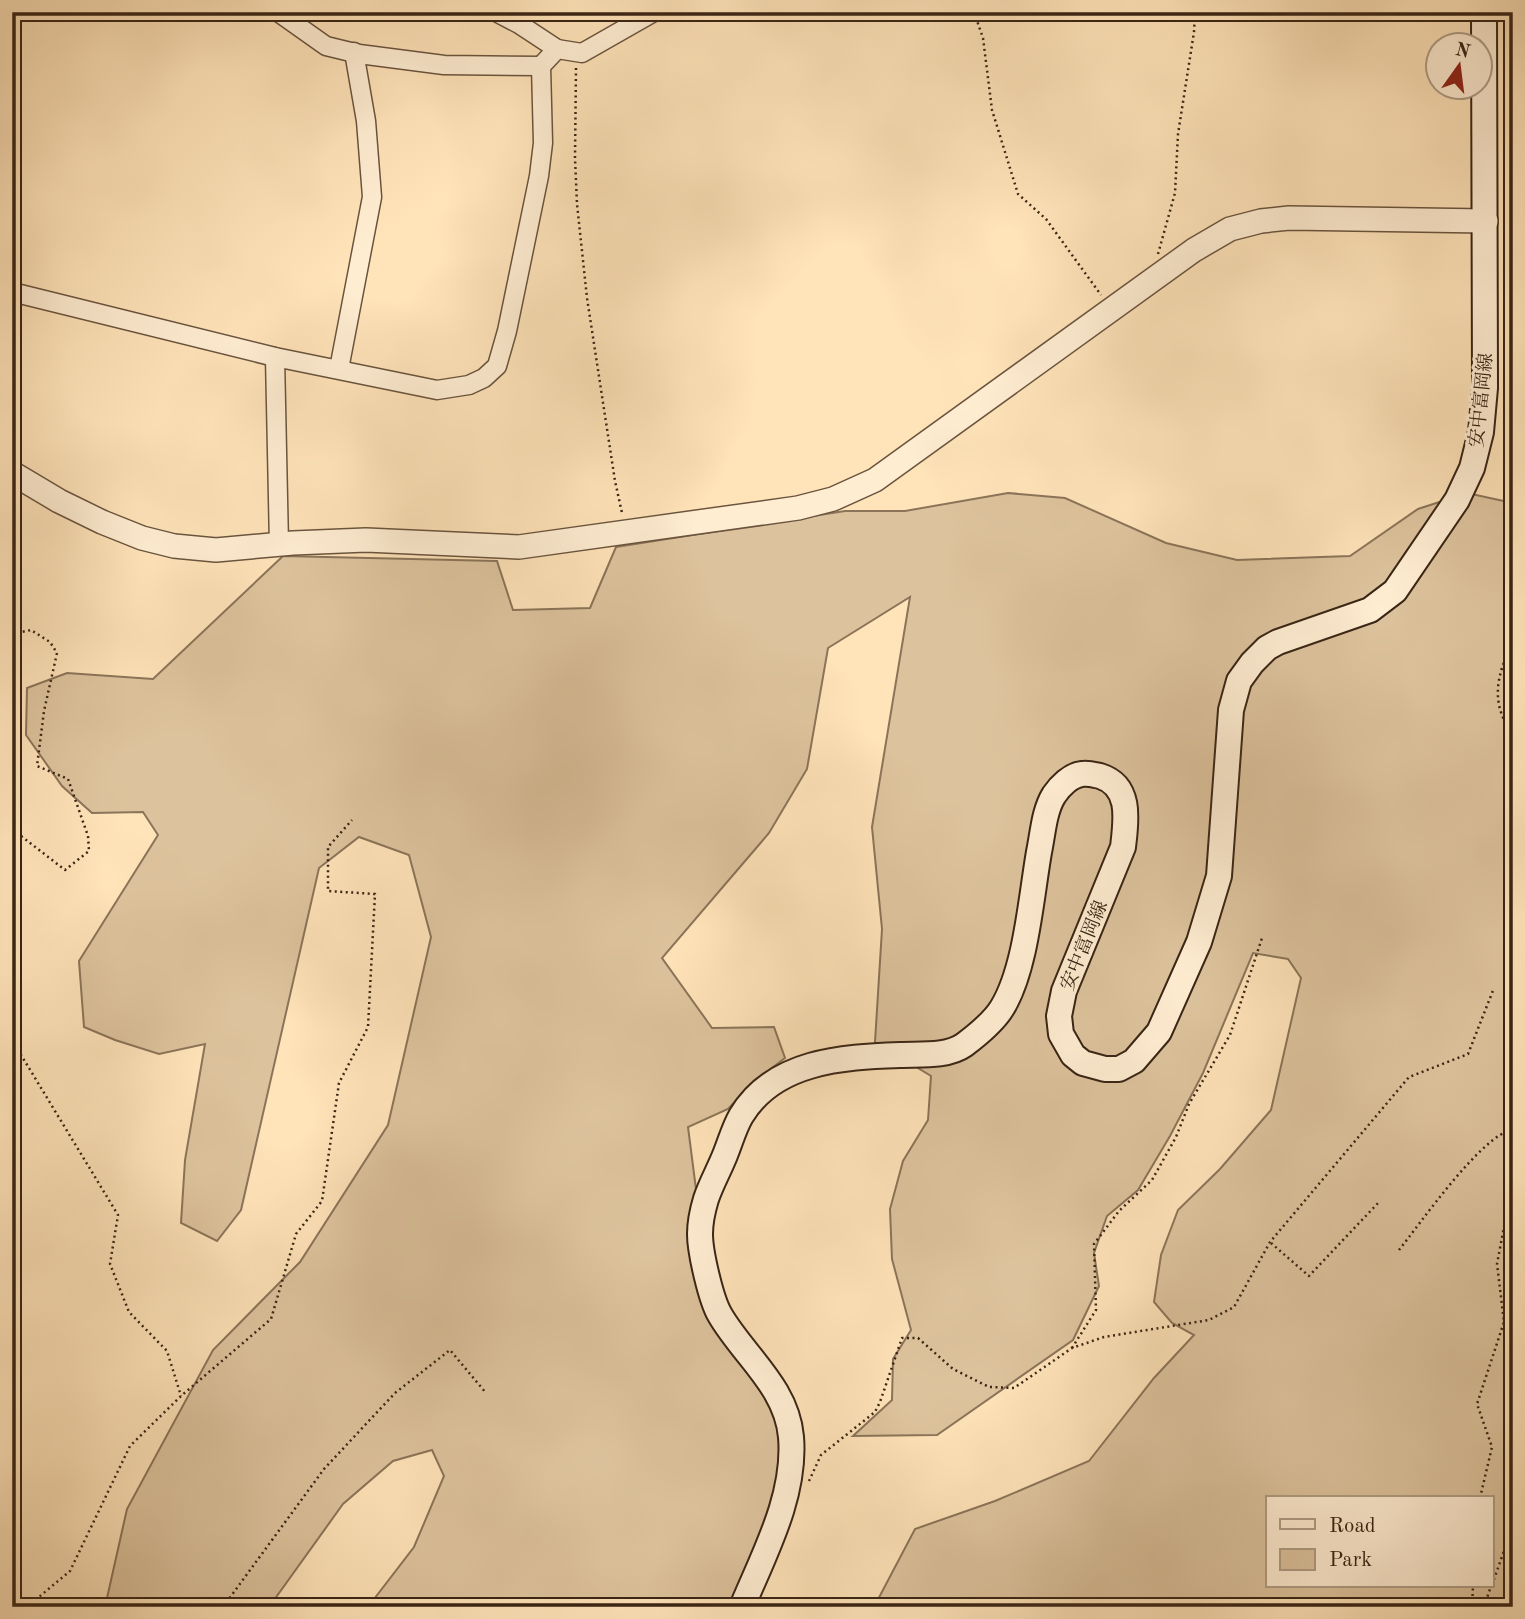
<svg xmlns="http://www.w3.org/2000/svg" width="1525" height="1619" viewBox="0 0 1525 1619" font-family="'Old Standard TT','Noto Serif JP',serif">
<rect width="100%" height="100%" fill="#ffe3b9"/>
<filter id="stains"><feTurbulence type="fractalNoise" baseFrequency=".00286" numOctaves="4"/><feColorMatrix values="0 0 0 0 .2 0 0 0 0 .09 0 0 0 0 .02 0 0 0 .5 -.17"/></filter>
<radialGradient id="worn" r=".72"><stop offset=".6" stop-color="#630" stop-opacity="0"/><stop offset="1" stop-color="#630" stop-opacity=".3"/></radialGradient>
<path fill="#ddc39d" stroke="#8b7459" stroke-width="2" fill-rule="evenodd" d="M1008,493L1065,498L1166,543L1237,560L1350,556L1418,509L1467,493L1513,503V1607H874L915,1529L995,1501L1089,1461L1154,1378L1194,1335L1172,1323L1154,1302L1161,1255L1178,1210L1220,1169L1271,1110L1301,978L1288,959L1253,953L1203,1073L1170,1136L1138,1190L1107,1216L1094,1253L1099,1286L1073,1340L937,1435L853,1436L892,1400L893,1359L911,1330L892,1259L890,1209L903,1161L928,1120L931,1076L875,1042L882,929L872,827L910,597L828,648L807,769L769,833L662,958L712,1028L774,1027L785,1058L751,1084L728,1109L688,1127L697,1197L692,1233L773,1406C778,1425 784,1445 782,1465C778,1510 749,1565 732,1607H368L414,1547L444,1476L432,1450L393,1461L343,1504L269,1607H105L127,1509L213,1350L300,1262L388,1125L431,937L409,855L359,837L319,868L241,1210L217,1241L181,1223L185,1160L205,1044L159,1054L115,1040L84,1027L79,961L158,835L143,812L92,813L62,786L26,735L27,688L67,673L153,679L283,556L497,561L513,610L590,608L616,547L845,511H905ZM1268,1498H1492V1586H1268Z"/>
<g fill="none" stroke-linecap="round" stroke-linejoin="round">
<g stroke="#6a543e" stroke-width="21">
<g id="minor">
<path d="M278,12L326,46L359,54L444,65L541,66"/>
<path d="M496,12L519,24L557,49"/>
<path d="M12,13L14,12"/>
<path d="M12,292L275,357L437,390L469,385L484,378L497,366L507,331L539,176L543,143L541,66L557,49L582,53L654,12"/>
<path d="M275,357L279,545"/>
<path d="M339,369L372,197L366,121L354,52"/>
</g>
</g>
<g stroke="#6a543e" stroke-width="26">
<path id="tertiary" d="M12,473L59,501L102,522L142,538L174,546L216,550L293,543L366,540L519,547L798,508L833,499L875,480L1194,250L1230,229L1261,221L1289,218L1486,221"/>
</g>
<g stroke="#392515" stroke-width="28">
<path id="secondary" d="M742,1607C764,1554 796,1496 791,1437C787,1387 743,1355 720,1315C711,1300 700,1252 700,1234C700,1224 703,1209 706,1199C711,1184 719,1170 725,1155C730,1143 734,1128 741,1116C774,1061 842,1057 900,1055C919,1054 947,1057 964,1045C976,1036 994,1021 1002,1008C1026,969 1031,898 1039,852C1043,833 1044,811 1054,795C1060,786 1071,775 1082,774C1088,773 1095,775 1100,776C1132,786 1126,821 1123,847L1064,991L1059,1016L1061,1034L1073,1055L1083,1063L1105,1069H1119L1134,1061L1159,1032L1199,942L1219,876L1231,710L1239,681L1252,663L1267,648L1278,642L1370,610L1395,591L1457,500L1472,468L1481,432L1485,388L1484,12"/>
</g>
<g stroke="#392515" stroke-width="2.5" stroke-dasharray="2 3.5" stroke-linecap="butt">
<path d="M974,12L983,38L992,110L1018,194L1046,219L1101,295"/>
<path d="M576,68L575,158L577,204L587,298L615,481L622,513"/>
<path d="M1504,150L1509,159L1513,156"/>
<path d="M1158,254L1175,193L1178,134L1194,32L1195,12"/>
<path d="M12,634L31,630L50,642L57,653L44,711L37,766L68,779L88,836L89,851L65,870L12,829"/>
<path d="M1513,643C1497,672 1489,705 1513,733"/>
<path d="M1513,822L1507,840L1513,845"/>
<path d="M12,1040L118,1215L110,1264L129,1312L167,1351L181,1396"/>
<path d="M1271,1243L1309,1276L1380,1201"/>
<path d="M1399,1250C1419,1225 1484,1132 1513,1130"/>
<path d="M1072,1348L1096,1310L1094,1244L1119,1211L1152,1180L1176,1137L1189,1104L1230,1035L1262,938"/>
<path d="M809,1481L821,1455L875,1412L880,1402L902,1338H918L953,1369L989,1387L1014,1388L1072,1348L1104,1337L1209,1320L1234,1307L1270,1242L1409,1077L1468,1054L1494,988"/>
<path d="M1480,1498L1492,1447L1477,1404L1504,1322L1497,1264L1513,1179"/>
<path d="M1492,1585L1513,1525"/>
<path d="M27,1607L70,1571L130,1446L181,1396L271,1319L296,1234L322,1201L339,1083L368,1027L375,894L328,891V847L352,820"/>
<path d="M223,1607L324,1469L395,1393L450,1350L486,1393"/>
<path d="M1472,1607L1473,1586"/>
<path d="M1484,1607L1491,1586"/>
</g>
<use href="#minor" stroke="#ffedd2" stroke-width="18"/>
<use href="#tertiary" stroke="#ffedd2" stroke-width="23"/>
<use href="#secondary" stroke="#ffedd2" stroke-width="24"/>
</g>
<g text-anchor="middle" stroke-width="6" stroke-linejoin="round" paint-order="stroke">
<g font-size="19" fill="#392515" stroke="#ffedd2">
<text transform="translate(1480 400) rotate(-84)" y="7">安中富岡線</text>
<text transform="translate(1083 945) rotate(-68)" y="7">安中富岡線</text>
</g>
</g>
<rect width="1525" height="1619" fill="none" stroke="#ffe3b9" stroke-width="42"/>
<rect x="14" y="14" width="1497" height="1591" fill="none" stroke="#392515" stroke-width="3.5"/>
<rect x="21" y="21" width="1483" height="1577" fill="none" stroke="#392515" stroke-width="2"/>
<rect x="1266" y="1496" width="228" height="91" fill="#ffedd2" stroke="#b09d86" stroke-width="2"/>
<rect x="1280" y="1519" width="35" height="10" fill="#ffedd2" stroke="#b09d86" stroke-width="2"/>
<text x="1329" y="1532" font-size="21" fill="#392515">Road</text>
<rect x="1280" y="1549" width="35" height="21" fill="#ddc39d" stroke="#b09d86" stroke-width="2"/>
<text x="1329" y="1566" font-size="21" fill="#392515">Park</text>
<g transform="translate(1459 66) rotate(14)"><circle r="33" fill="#ffedd2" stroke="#b09d86" stroke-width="2"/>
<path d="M0-5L12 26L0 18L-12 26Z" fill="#8f2418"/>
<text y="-10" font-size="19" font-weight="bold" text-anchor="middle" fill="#392515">N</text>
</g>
<rect width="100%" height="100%" filter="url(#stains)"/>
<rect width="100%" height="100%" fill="url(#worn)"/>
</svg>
